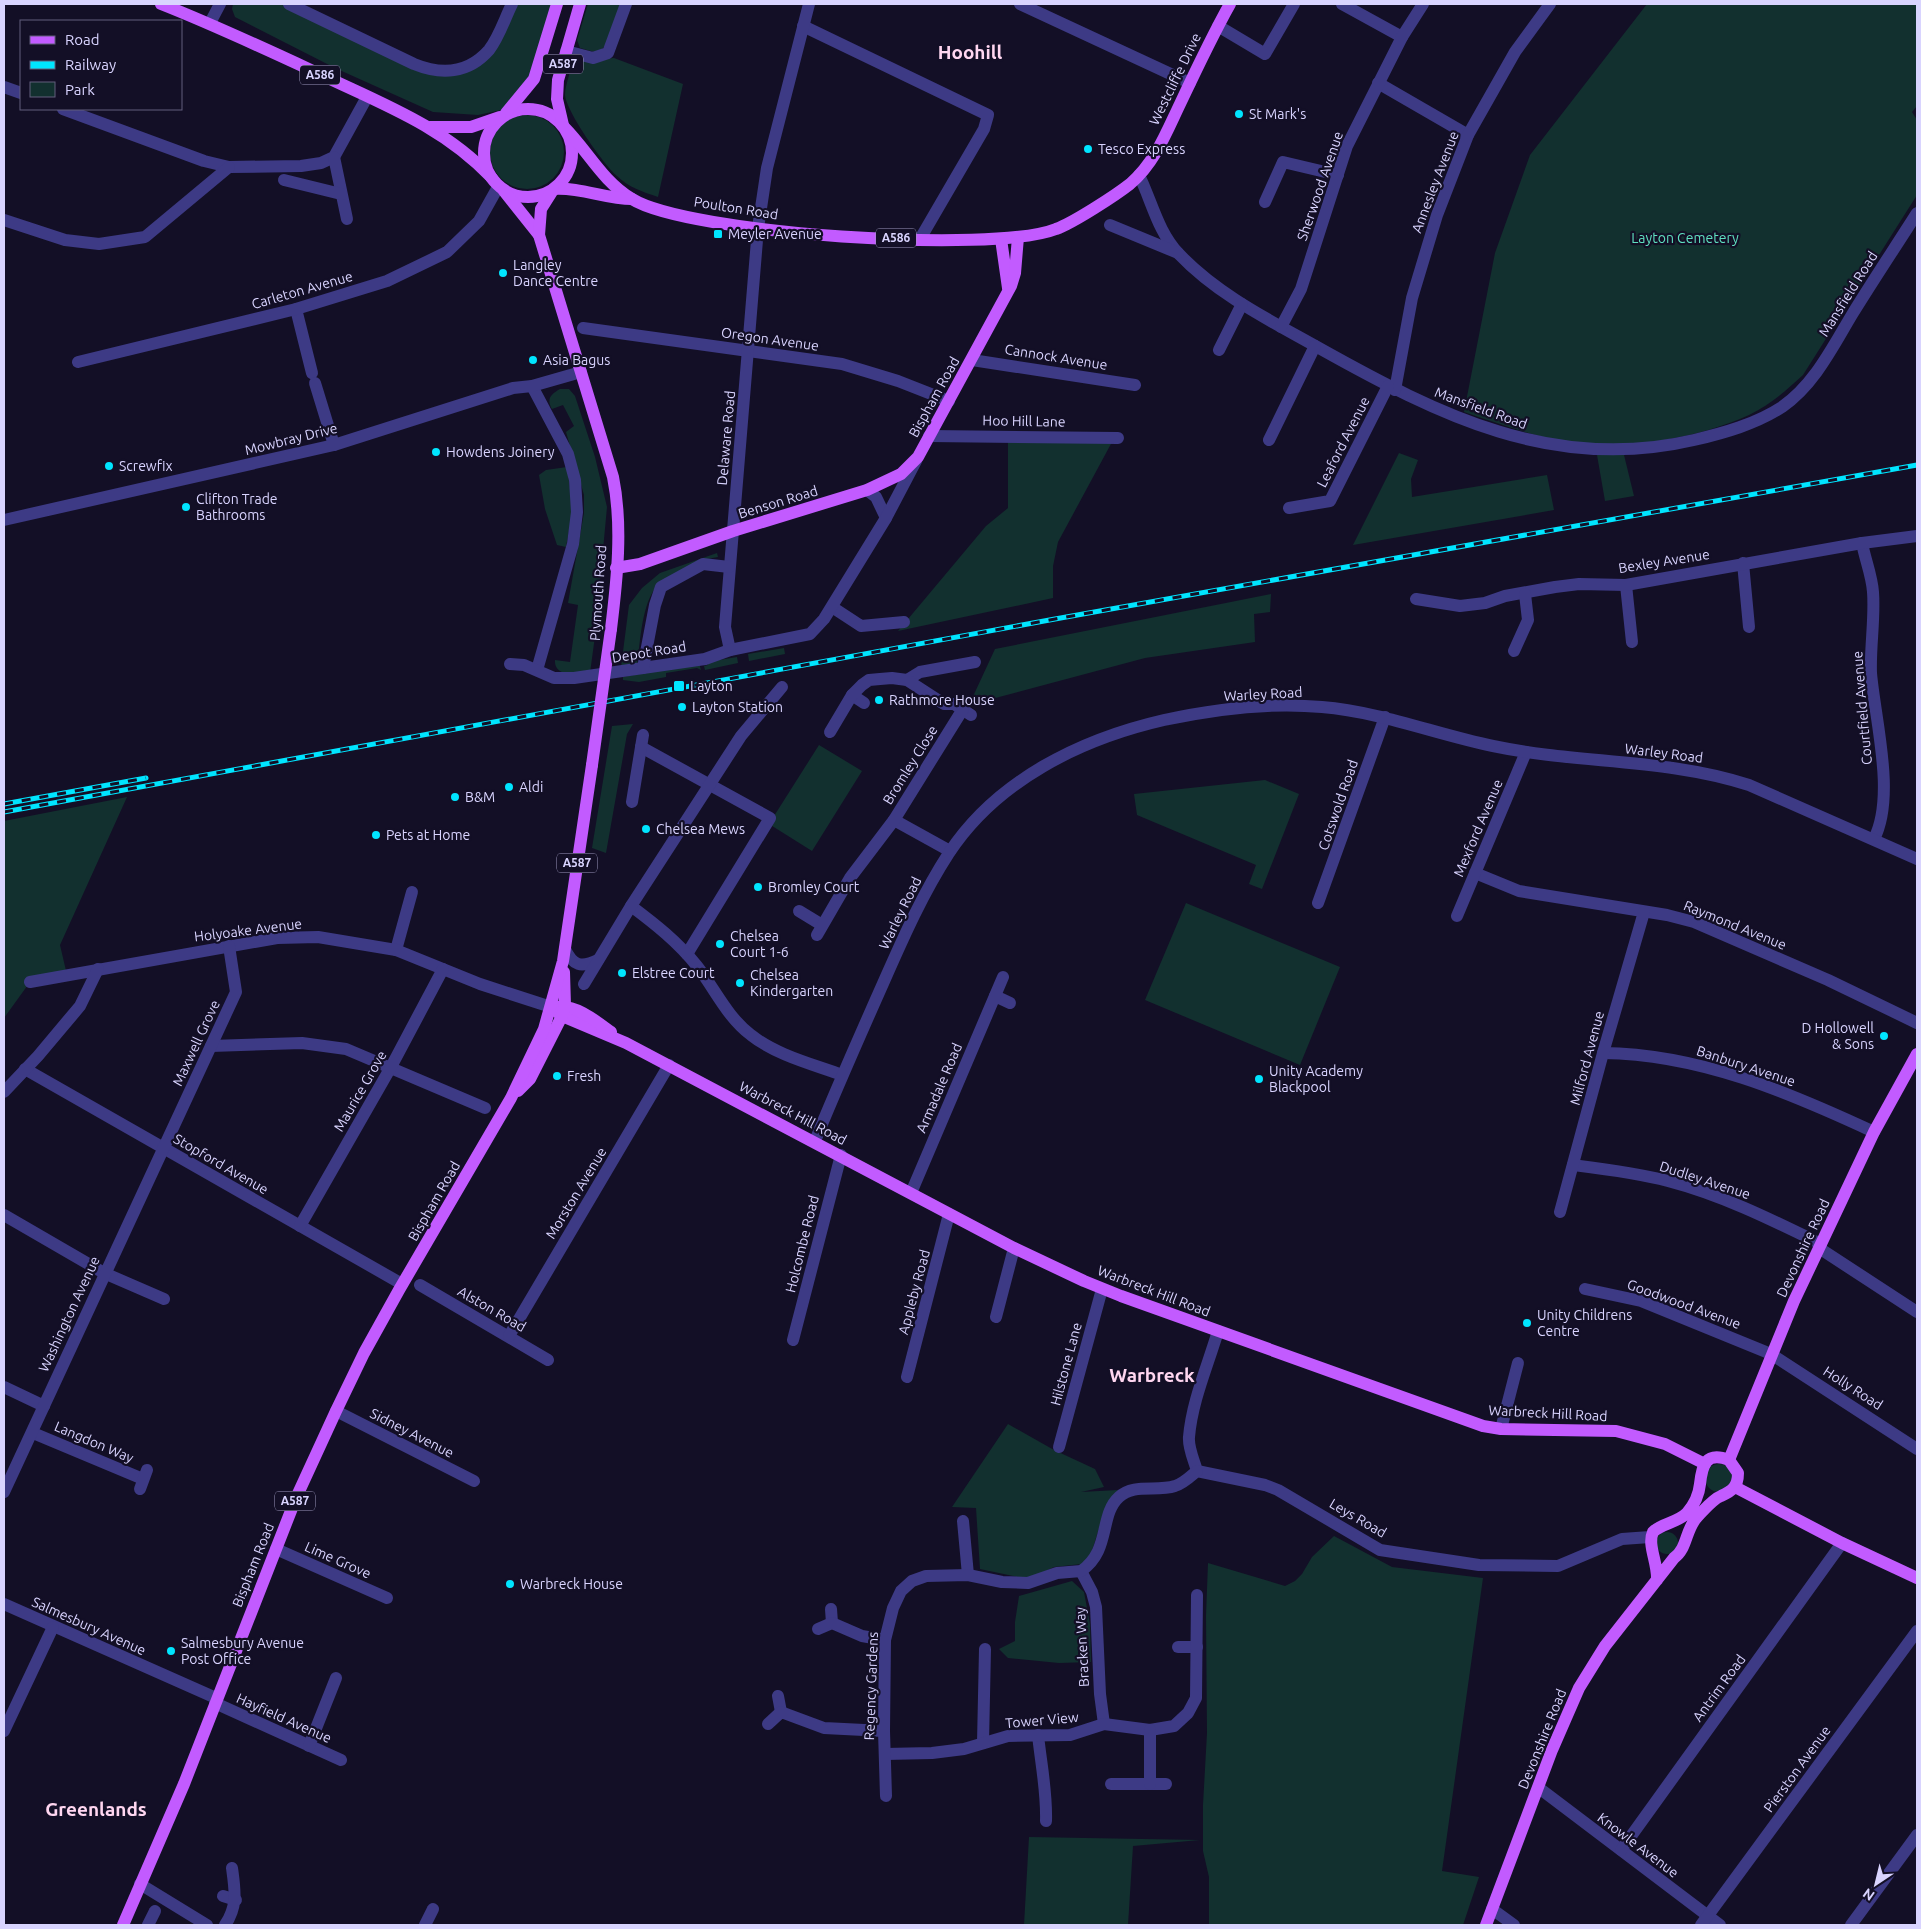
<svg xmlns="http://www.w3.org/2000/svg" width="1921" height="1929" viewBox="0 0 1921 1929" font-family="Ubuntu,sans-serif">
<rect width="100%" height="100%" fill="#130f26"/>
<g fill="#12302f">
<path d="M233,4H289L443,72L488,51L512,4H557L536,73L506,109L478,115L433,112L335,68L235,17L232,9Z"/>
<path d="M588,4H623L605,46L598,53L580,48L577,40Z"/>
<path d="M1647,4H1917V106L1912,112L1917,120V195L1803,375C1791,386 1779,397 1765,406C1727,431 1649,446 1604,446C1556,445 1509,427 1464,412L1495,253L1530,155Z"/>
<path d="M614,58L683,84L658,197C643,192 628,187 617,176C604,165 566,111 565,95C565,85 571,72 572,61Z"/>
<circle cx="527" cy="152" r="37"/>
<path d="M560,389H569L575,396L595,457L607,507L595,636L590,673C578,674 554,678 555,660L570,662L578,605L568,603L584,513V495L566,432L574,426L563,405L552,409C546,399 551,394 560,389Z"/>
<path d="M1008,439L1112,442L1058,542L1053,566V598L898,631L986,526L1008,508Z"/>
<path d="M1399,453L1418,460L1411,479L1412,497L1547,475L1554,510L1353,545Z"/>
<path d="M1597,455H1624L1634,496L1605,501Z"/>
<path d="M567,467L573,509L566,547L557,545L545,509L539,475L546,470Z"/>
<path d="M717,553L718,557L707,559L658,584C641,605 641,639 637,664L621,667L629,605L642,588L660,573Z"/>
<path d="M1271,594L1270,612L1254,614L1255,642L1145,658L969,705L995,649Z"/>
<path d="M784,648L785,654L749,661L748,654Z"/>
<path d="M737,657L738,663L705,670L704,666L708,665L707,662Z"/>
<path d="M699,663L701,670L697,668L666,673V677L639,682L623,680V677Z"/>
<path d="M633,724L627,734L606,853L592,848L612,726Z"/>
<path d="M819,745L862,771L812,851L769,824Z"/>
<path d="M1265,780L1299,794L1262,889L1249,884L1256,865L1137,815L1134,794Z"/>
<path d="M127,797L60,945L67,975L30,982L4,1018V821Z"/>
<path d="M1186,903L1340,967L1300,1065L1145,1000Z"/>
<path d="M1008,1424L1054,1450L1095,1469L1104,1487L1081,1492L1118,1490L1106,1506L1091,1554L1082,1564L1054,1567L1033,1577H1018L980,1569L976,1508L952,1507Z"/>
<circle cx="1719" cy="1478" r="14"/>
<circle cx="1667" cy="1543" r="11"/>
<path d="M1334,1536L1392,1567L1483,1578L1442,1871L1479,1877L1463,1925H1209V1877L1203,1851V1805L1207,1733L1206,1616L1208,1563L1285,1586L1295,1581L1302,1574L1312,1557Z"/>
<path d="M1072,1581L1084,1592L1090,1624L1091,1662L1059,1663L1008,1658L999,1649L1015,1641V1622L1019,1596Z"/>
<path d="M1029,1837L1200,1840L1133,1846L1128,1925H1024Z"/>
</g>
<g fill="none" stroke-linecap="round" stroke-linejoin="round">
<g stroke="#3d3a85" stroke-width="12">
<path d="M289,4L414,64C441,75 468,74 489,50C499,37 505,18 512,4"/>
<path d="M1020,4L1190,83"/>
<path d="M1342,4L1402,37"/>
<path d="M210,23L220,4"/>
<path d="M803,26L988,115L984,129L920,239"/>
<path d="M1218,26L1265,54L1294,4"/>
<path d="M566,51L593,58L608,53L626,4"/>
<path d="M1378,83L1468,135"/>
<path d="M4,87L21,93"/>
<path d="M63,109L204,161L229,167L301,166L321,163L334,157L367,97"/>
<path d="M334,157L347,219"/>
<path d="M1139,175C1152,202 1158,232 1179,254C1218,295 1271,321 1319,348C1439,415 1553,473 1694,440C1724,433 1756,424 1782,407C1815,384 1833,346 1853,313C1874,279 1896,246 1917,213"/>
<path d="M284,180L341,194"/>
<path d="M1265,202L1283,162L1338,175"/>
<path d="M4,220L65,240L99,244L145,237L229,167"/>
<path d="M1110,225L1178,253"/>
<path d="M296,309L312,373"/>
<path d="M1281,327L1301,289L1347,146L1402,37L1423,4"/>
<path d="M583,328L842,364L898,381L949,401"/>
<path d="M1219,350L1242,304"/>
<path d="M972,360L1135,385"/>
<path d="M78,362L296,309L387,281L447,252L479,221L498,187"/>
<path d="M315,383L334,445"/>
<path d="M532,386L568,454L575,480L577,512L573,544L537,670"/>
<path d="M1395,390L1412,298L1437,215L1468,135L1515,52L1550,4"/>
<path d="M929,436L1118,438"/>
<path d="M1269,440L1315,346"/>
<path d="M867,490L876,497L886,518"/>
<path d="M1289,508L1330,501L1388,386"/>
<path d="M4,520L334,445L513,388L532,386L581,372"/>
<path d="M1862,543C1865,559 1872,576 1873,592C1875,619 1870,646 1871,673C1875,720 1896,796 1874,839"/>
<path d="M1743,563L1749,627"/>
<path d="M1626,585L1632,642"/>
<path d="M1416,599L1460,606L1485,603L1505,596L1555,587L1579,584L1626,585L1862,543L1917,536"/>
<path d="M832,607L861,626L904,622"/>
<path d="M730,650L725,627L758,228L767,168L809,4"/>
<path d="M1514,651L1528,620L1525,594"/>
<path d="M510,664L524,665L554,678H574L705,659L730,650L810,634L824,619L886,518L916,461"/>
<path d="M643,668L655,605L661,587L703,564L729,567"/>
<path d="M907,680L920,672L975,662"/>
<path d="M852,695L864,703"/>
<path d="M830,732L852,695L862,685L869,680L880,679L892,678L907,680L944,704H954L971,715"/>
<path d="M641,747L770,818L687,954"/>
<path d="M632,802L643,735"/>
<path d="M894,820L950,851"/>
<path d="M1475,873L1519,891L1667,915L1694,922L1828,980L1917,1023"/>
<path d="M1318,903L1385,717"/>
<path d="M631,906C655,924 678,942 697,966C715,989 727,1017 751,1035C776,1055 812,1064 842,1075"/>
<path d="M799,911L822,925"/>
<path d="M1457,916L1526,752"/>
<path d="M817,935L850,878L894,820L963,709"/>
<path d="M565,949C573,966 581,968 598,960"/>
<path d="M396,950L412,892"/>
<path d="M30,982L277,938L318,937L396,950L480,984L551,1007"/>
<path d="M584,984L631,906L741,736L782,687"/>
<path d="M995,996L1010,1003"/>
<path d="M211,1046L302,1043L346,1049L485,1108"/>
<path d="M1603,1053C1699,1054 1788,1092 1874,1132"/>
<path d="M25,1069L402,1284"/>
<path d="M4,1092L38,1056L80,1006L98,969"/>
<path d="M815,1141C837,1087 861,1033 885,979C904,936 923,893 949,853C997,780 1081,739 1164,720C1215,709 1269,702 1322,707C1381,712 1435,734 1493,746C1578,764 1666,758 1749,785L1917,859"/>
<path d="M1573,1165C1605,1169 1638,1173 1668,1181C1722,1195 1772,1220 1821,1244"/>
<path d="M911,1193L1003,977"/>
<path d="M1560,1212L1603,1053L1644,912"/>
<path d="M4,1215L104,1273L164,1299"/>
<path d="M300,1226L391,1067L443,969"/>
<path d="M1819,1248L1917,1312"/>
<path d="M420,1285L548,1360"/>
<path d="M1585,1289L1641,1301L1771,1354L1917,1449"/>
<path d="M996,1317L1014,1248"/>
<path d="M1218,1331C1208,1365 1192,1401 1189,1437C1188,1448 1194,1460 1197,1471L1265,1485L1278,1490L1380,1550L1479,1565L1558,1566L1622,1539L1650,1537"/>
<path d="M509,1336L669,1065"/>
<path d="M793,1340L841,1155"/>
<path d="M907,1377L949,1214"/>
<path d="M4,1387L44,1406"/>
<path d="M336,1411L474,1481"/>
<path d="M1501,1429L1518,1363"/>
<path d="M33,1433L143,1479"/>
<path d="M1059,1447L1102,1289"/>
<path d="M140,1489L147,1470"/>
<path d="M4,1492L236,992L229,946"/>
<path d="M963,1521L968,1575"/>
<path d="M276,1549L387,1598"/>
<path d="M1081,1571L1092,1592L1096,1607L1100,1694L1104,1724"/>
<path d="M4,1604L216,1698"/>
<path d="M831,1609L832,1623"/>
<path d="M818,1629L832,1623L862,1636L885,1640"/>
<path d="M1178,1647H1197"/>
<path d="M778,1696L781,1712"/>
<path d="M215,1703L341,1760"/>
<path d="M768,1724L781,1712L824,1728L884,1731"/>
<path d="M4,1731L53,1627"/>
<path d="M1038,1735C1041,1764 1047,1792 1046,1821"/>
<path d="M983,1743L985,1649"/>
<path d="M309,1746L336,1678"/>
<path d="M885,1754L932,1753L964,1749L1008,1736L1070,1735L1104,1724L1150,1730L1174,1726L1188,1713L1196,1698L1197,1595"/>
<path d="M1111,1784H1166"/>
<path d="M1150,1784V1730"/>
<path d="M1539,1788L1720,1925"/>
<path d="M886,1796L884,1731L885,1640L893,1608L901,1591L912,1581L926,1576L968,1575L1002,1582L1028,1583L1057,1573L1081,1571C1111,1551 1099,1515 1119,1497C1134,1483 1156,1492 1175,1486C1183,1484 1191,1476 1197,1471"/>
<path d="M1621,1850L1842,1543"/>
<path d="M140,1884L207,1925"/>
<path d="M223,1896L236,1900"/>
<path d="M1492,1909L1514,1925"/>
<path d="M148,1925L155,1911"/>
<path d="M225,1925C238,1906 235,1890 232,1868"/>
<path d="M425,1925L433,1909"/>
<path d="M1701,1925L1917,1631"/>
<path d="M1851,1925L1917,1835"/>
</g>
<g stroke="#c25bff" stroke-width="12">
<path d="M161,4C217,26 272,52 328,78C388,106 446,129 492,178"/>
<circle cx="528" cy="153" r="44"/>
<path d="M506,113L534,79L557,4"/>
<path d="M563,125L557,99L558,80L580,4"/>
<path d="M430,127H471L500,117"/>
<path d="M564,127C588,151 602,181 632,199C688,234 994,254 1056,229C1073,223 1116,195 1130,184C1155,163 1167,131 1180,104C1196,70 1212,36 1230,4"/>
<path d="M554,189C581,187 605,199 632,199"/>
<path d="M504,191L539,235L613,477C623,526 617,580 611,629"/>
<path d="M539,235L541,209L553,190"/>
<path d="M1001,239L1008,288"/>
<path d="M616,568L640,564L733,531L867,490L901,474L918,457L1011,286L1015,273L1018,237"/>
<path d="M551,1007L562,1016L626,1043L1014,1248L1084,1281L1121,1296L1483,1426L1501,1429L1616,1431L1665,1444L1705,1464"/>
<path d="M558,1007C577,1005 597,1022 611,1032"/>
<path d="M518,1091L530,1079L562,1016L565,1006L564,972"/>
<path d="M1729,1460L1794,1301L1874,1132L1917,1054"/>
<path d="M1735,1487L1842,1543L1917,1578"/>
<path d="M123,1925L184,1784L296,1498L336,1411L364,1353L399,1290L511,1098L544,1029L563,961L592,765"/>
<path d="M1486,1925L1552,1750L1579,1688L1605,1646L1674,1558C1688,1548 1685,1529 1698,1516C1704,1510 1713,1499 1721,1496C1732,1491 1738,1487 1738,1473L1729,1460C1705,1451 1702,1466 1700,1484C1699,1494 1694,1505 1687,1513C1677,1523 1662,1523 1653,1532C1647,1545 1658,1563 1657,1580"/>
</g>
<g stroke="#00e5ff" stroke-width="5">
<g id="rail">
<path d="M4,804L146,778"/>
<path d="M4,812L1055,619L1917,465"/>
</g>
</g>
<use href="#rail" stroke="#130f26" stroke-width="3" stroke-dasharray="9" stroke-linecap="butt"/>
<path stroke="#c25bff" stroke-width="12" d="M592,765L611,629"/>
</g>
<g fill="#00e5ff" stroke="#130f26" stroke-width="2">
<circle cx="1239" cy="114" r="5"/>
<circle cx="1088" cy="149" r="5"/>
<rect x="713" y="229" width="10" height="10" rx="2.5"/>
<circle cx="503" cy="273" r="5"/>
<circle cx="533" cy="360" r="5"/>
<circle cx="436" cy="452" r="5"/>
<circle cx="109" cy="466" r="5"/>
<circle cx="186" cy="507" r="5"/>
<rect x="673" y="680" width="12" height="12" rx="2.5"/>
<circle cx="879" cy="700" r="5"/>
<circle cx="682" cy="707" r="5"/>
<circle cx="509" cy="787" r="5"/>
<circle cx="455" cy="797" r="5"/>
<circle cx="646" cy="829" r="5"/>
<circle cx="376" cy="835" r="5"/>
<circle cx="758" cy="887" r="5"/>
<circle cx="720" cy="944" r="5"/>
<circle cx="622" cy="973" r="5"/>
<circle cx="740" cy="983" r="5"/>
<circle cx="1884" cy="1036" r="5"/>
<circle cx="557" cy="1076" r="5"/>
<circle cx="1259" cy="1079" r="5"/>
<circle cx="1527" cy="1323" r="5"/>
<circle cx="510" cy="1584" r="5"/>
<circle cx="171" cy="1651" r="5"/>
</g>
<g text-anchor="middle" stroke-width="4.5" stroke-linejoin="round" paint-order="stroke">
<g fill="#130f26" stroke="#9e99be" stroke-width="1">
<rect x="543" y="54.5" width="40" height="19" rx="4"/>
<rect x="300" y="65.5" width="40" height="19" rx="4"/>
<rect x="876" y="228.5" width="40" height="19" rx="4"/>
<rect x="557" y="853.5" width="40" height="19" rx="4"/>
<rect x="275" y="1491.5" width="40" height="19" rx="4"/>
</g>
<g font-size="12" font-weight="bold" fill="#d9d4ff">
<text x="563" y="68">A587</text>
<text x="320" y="79">A586</text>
<text x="896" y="242">A586</text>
<text x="577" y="867">A587</text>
<text x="295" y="1505">A587</text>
</g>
<g font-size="14" fill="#d9d4ff" stroke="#130f26">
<text transform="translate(1175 79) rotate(-64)" y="5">Westcliffe Drive</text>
<text transform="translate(1435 182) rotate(-69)" y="5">Annesley Avenue</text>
<text transform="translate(1320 186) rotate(-71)" y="5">Sherwood Avenue</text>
<text transform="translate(736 208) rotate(9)" y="5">Poulton Road</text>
<text transform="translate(302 290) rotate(-16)" y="5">Carleton Avenue</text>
<text transform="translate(1848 294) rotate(-58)" y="5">Mansfield Road</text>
<text transform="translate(770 339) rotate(8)" y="5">Oregon Avenue</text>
<text transform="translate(1056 357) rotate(9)" y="5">Cannock Avenue</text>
<text transform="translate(934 397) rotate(-61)" y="5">Bispham Road</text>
<text transform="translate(1481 408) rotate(20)" y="5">Mansfield Road</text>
<text transform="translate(1024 421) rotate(1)" y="5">Hoo Hill Lane</text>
<text transform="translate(726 438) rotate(-85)" y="5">Delaware Road</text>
<text transform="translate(291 439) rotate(-14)" y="5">Mowbray Drive</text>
<text transform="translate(1343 442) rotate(-63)" y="5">Leaford Avenue</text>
<text transform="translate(778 502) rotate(-17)" y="5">Benson Road</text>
<text transform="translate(1664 561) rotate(-9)" y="5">Bexley Avenue</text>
<text transform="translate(598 593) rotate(-86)" y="5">Plymouth Road</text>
<text transform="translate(649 652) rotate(-9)" y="5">Depot Road</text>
<text transform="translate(1263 694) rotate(-3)" y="5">Warley Road</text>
<text transform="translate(1862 708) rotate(-95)" y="5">Courtfield Avenue</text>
<text transform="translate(1664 753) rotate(7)" y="5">Warley Road</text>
<text transform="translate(910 765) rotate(-58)" y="5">Bromley Close</text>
<text transform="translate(1338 805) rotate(-71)" y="5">Cotswold Road</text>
<text transform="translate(1478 828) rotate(-67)" y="5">Mexford Avenue</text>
<text transform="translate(900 913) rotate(-64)" y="5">Warley Road</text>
<text transform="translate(1735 925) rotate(22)" y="5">Raymond Avenue</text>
<text transform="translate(248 930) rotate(-7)" y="5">Holyoake Avenue</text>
<text transform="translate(196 1043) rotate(-65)" y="5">Maxwell Grove</text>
<text transform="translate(1587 1058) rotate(-75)" y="5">Milford Avenue</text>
<text transform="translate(1746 1066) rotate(18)" y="5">Banbury Avenue</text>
<text transform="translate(939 1088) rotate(-67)" y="5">Armadale Road</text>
<text transform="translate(360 1091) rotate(-60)" y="5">Maurice Grove</text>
<text transform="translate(793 1113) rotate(28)" y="5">Warbreck Hill Road</text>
<text transform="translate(221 1164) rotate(30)" y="5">Stopford Avenue</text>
<text transform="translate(1705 1180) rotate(18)" y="5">Dudley Avenue</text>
<text transform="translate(576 1193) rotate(-59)" y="5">Morston Avenue</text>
<text transform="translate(434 1201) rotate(-60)" y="5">Bispham Road</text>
<text transform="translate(802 1244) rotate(-76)" y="5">Holcombe Road</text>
<text transform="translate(1803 1248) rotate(-65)" y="5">Devonshire Road</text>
<text transform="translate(1154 1291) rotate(21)" y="5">Warbreck Hill Road</text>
<text transform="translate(914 1292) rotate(-75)" y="5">Appleby Road</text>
<text transform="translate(1684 1304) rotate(20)" y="5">Goodwood Avenue</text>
<text transform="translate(492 1309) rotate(30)" y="5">Alston Road</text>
<text transform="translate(69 1314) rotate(-65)" y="5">Washington Avenue</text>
<text transform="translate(1066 1364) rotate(-75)" y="5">Hilstone Lane</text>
<text transform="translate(1853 1388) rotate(33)" y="5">Holly Road</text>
<text transform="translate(1548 1413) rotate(3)" y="5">Warbreck Hill Road</text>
<text transform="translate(412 1433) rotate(27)" y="5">Sidney Avenue</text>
<text transform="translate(94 1442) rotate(23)" y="5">Langdon Way</text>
<text transform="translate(1358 1518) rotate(30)" y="5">Leys Road</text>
<text transform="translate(338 1560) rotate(24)" y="5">Lime Grove</text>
<text transform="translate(253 1565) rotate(-68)" y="5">Bispham Road</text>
<text transform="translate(89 1626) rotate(24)" y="5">Salmesbury Avenue</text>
<text transform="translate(1082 1647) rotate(-93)" y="5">Bracken Way</text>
<text transform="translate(871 1686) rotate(-88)" y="5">Regency Gardens</text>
<text transform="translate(1719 1688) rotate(-54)" y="5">Antrim Road</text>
<text transform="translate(284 1718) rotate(24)" y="5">Hayfield Avenue</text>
<text transform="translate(1042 1720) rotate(-5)" y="5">Tower View</text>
<text transform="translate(1542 1739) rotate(-68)" y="5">Devonshire Road</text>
<text transform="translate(1797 1769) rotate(-54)" y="5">Pierston Avenue</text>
<text transform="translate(1638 1845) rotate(37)" y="5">Knowle Avenue</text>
</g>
<g font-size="14" fill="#d9d4ff" stroke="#130f26" text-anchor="start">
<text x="1249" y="119">St Mark's</text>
<text x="1098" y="154">Tesco Express</text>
<text x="728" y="239">Meyler Avenue</text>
<text x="513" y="270">Langley<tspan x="513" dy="16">Dance Centre</tspan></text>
<text x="543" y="365">Asia Bagus</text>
<text x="446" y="457">Howdens Joinery</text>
<text x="119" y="471">Screwfix</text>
<text x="196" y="504">Clifton Trade<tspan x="196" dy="16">Bathrooms</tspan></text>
<text x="690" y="691">Layton</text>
<text x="889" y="705">Rathmore House</text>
<text x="692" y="712">Layton Station</text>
<text x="519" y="792">Aldi</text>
<text x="465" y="802">B&amp;M</text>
<text x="656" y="834">Chelsea Mews</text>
<text x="386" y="840">Pets at Home</text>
<text x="768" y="892">Bromley Court</text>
<text x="730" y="941">Chelsea<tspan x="730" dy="16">Court 1-6</tspan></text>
<text x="632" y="978">Elstree Court</text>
<text x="750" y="980">Chelsea<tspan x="750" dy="16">Kindergarten</tspan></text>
<text x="1874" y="1033" text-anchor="end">D Hollowell<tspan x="1874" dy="16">&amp; Sons</tspan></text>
<text x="1269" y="1076">Unity Academy<tspan x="1269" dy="16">Blackpool</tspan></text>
<text x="567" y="1081">Fresh</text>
<text x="1537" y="1320">Unity Childrens<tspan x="1537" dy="16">Centre</tspan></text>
<text x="520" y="1589">Warbreck House</text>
<text x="181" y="1648">Salmesbury Avenue<tspan x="181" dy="16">Post Office</tspan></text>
</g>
<g font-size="14" fill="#5fe0c0" stroke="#130f26">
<text x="1685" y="243">Layton Cemetery</text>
</g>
<g font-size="19" font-weight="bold" fill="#ffd6f0" stroke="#130f26">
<text x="970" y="59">Hoohill</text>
<text x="1152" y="1382">Warbreck</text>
<text x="96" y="1816">Greenlands</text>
</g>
</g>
<rect width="1921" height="1929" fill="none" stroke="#d9d4ff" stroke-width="10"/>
<rect x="20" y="20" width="162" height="90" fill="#130f26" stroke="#625e7d"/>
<rect x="30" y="36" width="25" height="8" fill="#c25bff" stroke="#625e7d"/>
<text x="65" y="45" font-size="15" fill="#d9d4ff">Road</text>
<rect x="30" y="61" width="25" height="8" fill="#00e5ff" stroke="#625e7d"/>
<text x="65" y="70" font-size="15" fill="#d9d4ff">Railway</text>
<rect x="30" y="82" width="25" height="15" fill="#12302f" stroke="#625e7d"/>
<text x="65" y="95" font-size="15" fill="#d9d4ff">Park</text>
<g transform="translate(1876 1884) rotate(215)" stroke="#130f26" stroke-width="4" paint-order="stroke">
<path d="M0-4L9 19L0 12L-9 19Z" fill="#d9d4ff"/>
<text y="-8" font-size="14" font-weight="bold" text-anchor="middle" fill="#d9d4ff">N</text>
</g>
</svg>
